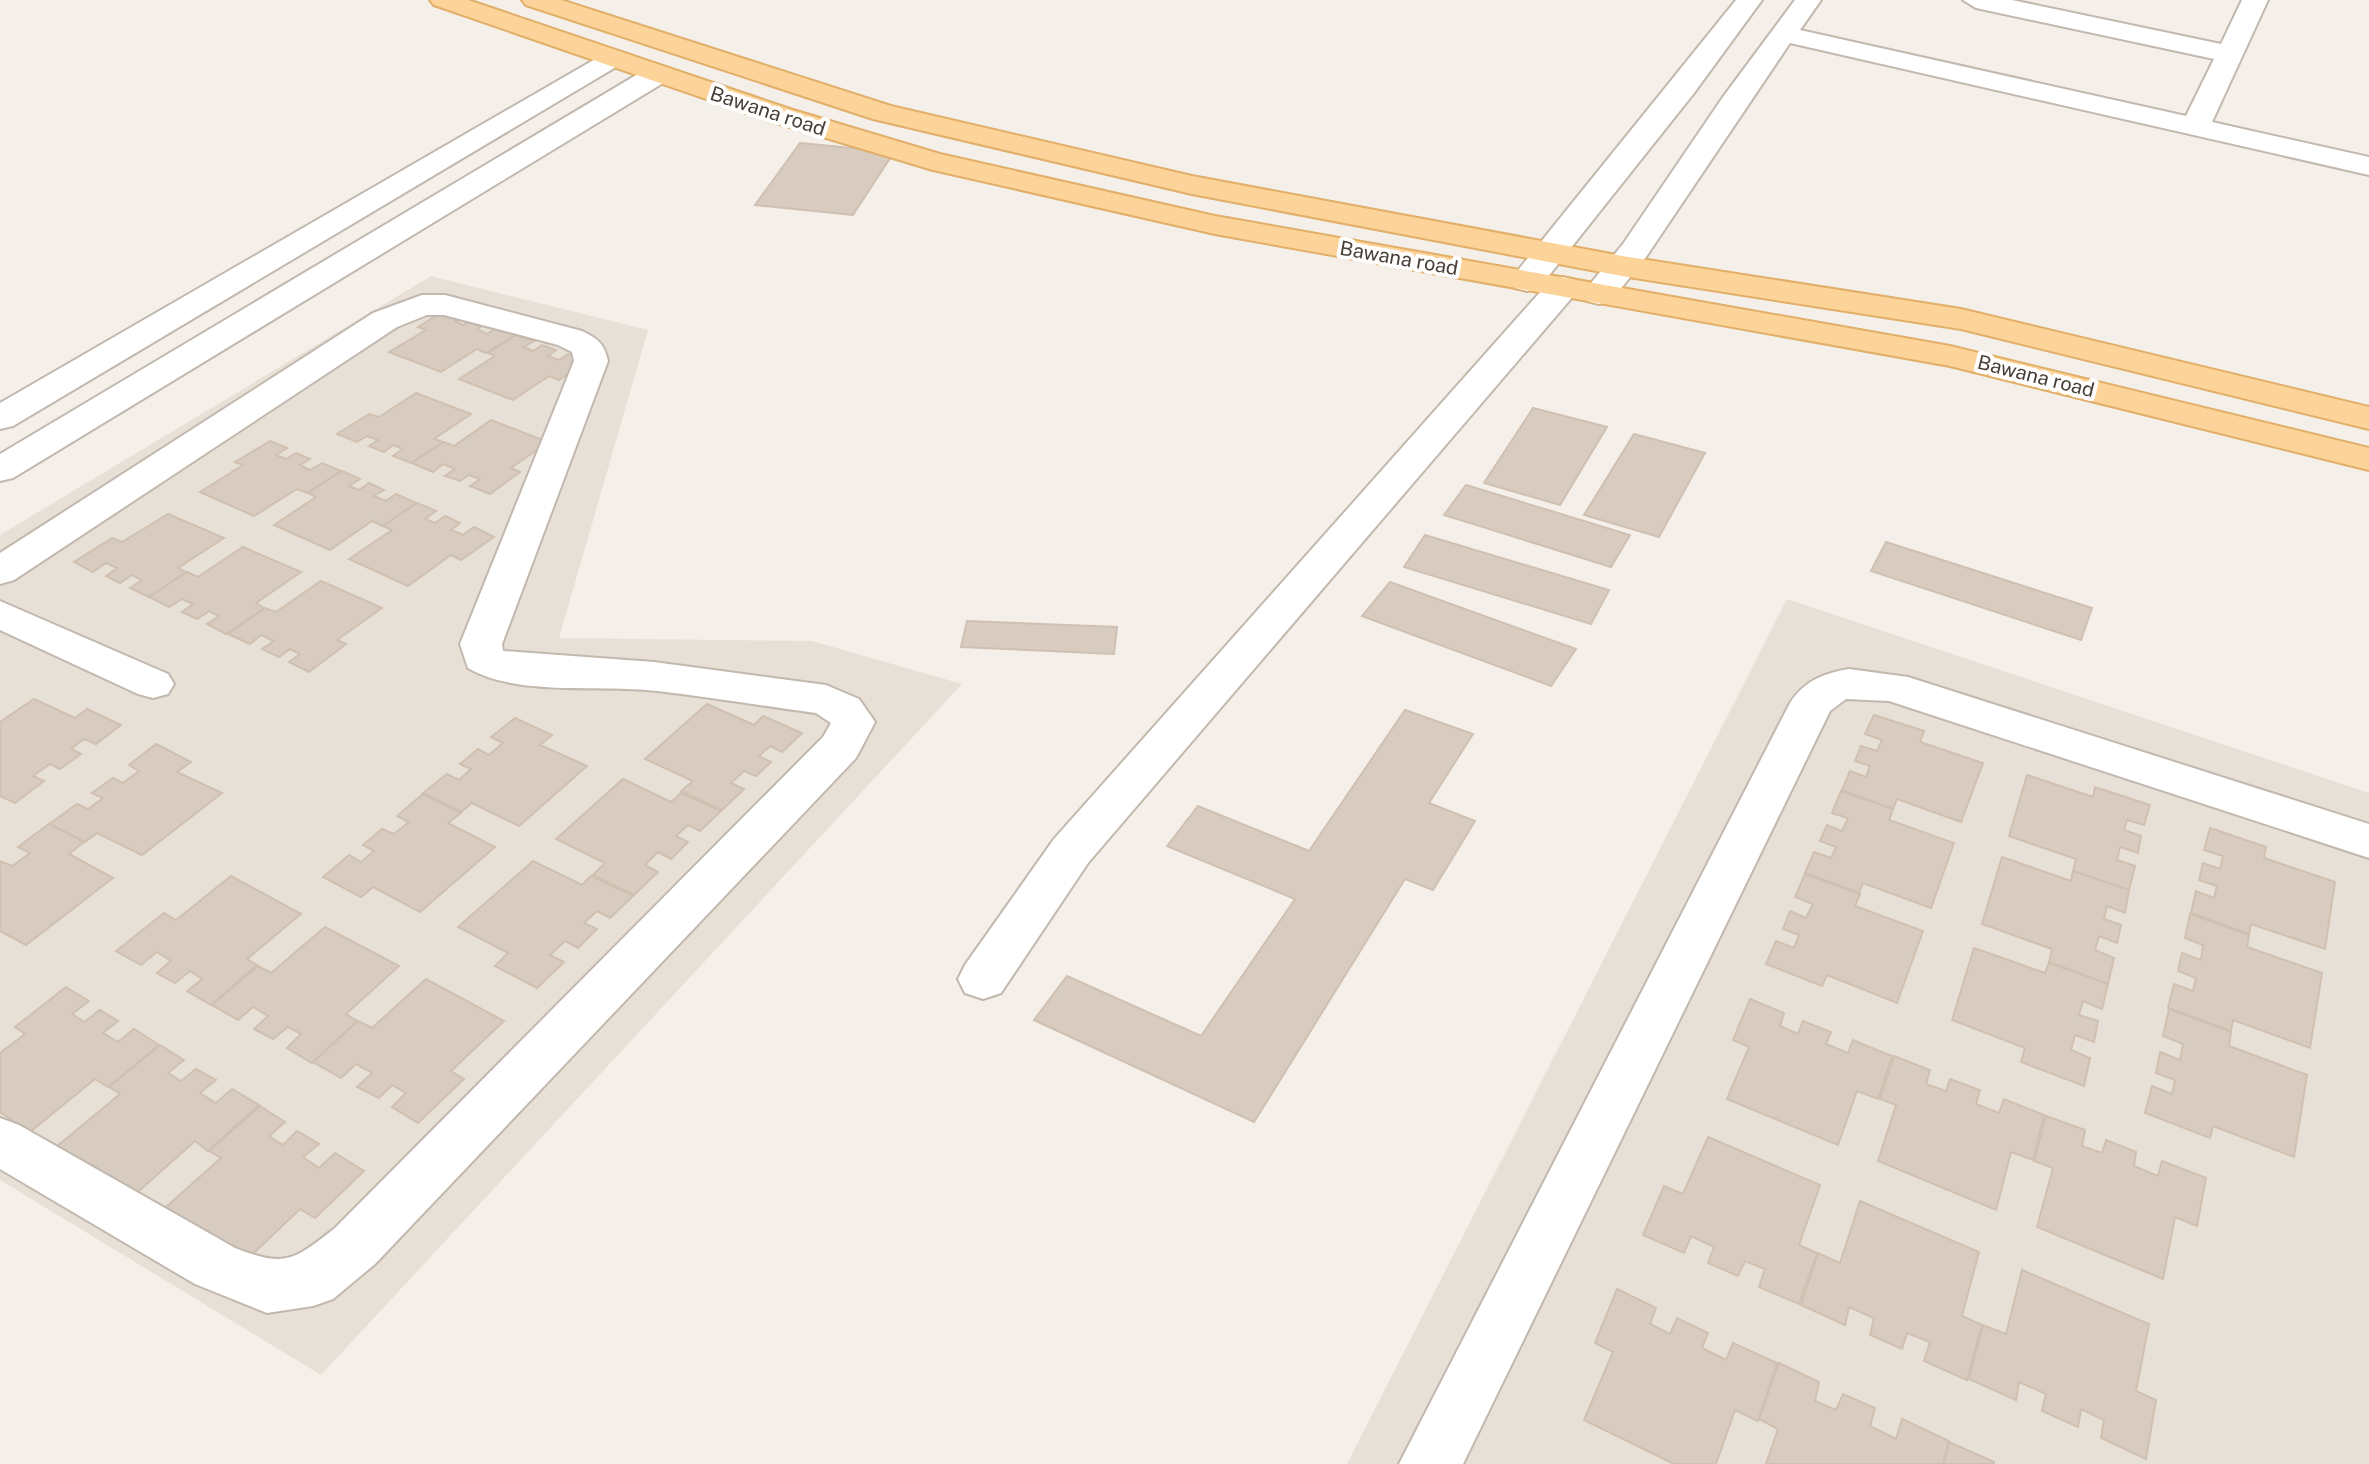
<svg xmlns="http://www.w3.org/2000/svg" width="2369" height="1464" viewBox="0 0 2369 1464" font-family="'Public Sans',sans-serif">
<rect width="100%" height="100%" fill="#f4efe8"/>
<g fill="#e7e0d6">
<path d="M431,276L648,330L559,638L812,641L962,684L321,1375L0,1180V535Z"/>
<path d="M1787,599L2369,793V1464H1347Z"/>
</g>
<g fill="#d8ccc1" stroke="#d0c0b1" stroke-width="2">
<path d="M800,143L894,152L853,215L755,205Z"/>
<path d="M447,309L464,316L455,321L463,325L472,319L486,324L477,329L487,334L496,328L515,335L486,353L477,349L441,372L389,352L426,330L418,327Z"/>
<path d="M516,335L534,341L524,347L533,351L542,345L556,350L548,356L559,360L568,354L587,361L559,380L549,376L513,400L459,379L495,356L488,353Z"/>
<path d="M416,393L471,414L434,439L443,442L411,463L393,456L403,449L393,445L384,452L369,446L378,440L367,436L357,442L337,434L369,414L379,417Z"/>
<path d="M1533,408L1607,427L1560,505L1484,483Z"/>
<path d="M491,420L548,442L511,468L520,472L490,494L470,486L480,479L469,475L460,481L445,476L455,469L443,464L433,472L412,463L444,442L454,446Z"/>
<path d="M1634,434L1705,453L1659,537L1584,515Z"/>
<path d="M270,441L287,448L276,455L286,459L296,453L310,459L300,465L310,470L322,463L341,471L307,493L297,489L254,516L200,492L243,465L235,462Z"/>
<path d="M342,471L360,479L349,486L359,490L369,483L384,490L374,496L386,501L396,494L416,503L383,526L372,521L330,550L274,525L316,497L308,493Z"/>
<path d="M1466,485L1630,535L1611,567L1444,515Z"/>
<path d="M417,503L436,511L425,519L435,523L445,516L460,523L451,530L463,535L474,527L494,537L461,560L451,555L408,586L349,559L392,530L383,526Z"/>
<path d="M168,514L224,538L178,568L186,572L149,597L130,588L142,580L132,575L120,583L106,576L117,568L106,563L93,572L74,562L112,538L122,542Z"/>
<path d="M1425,535L1609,590L1591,624L1404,567Z"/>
<path d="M1886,542L2092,608L2081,640L1871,571Z"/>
<path d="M243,547L301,572L256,603L264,608L226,634L207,624L219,616L209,611L197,619L182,612L193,604L182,599L169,607L149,597L187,572L198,577Z"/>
<path d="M321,581L382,608L337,640L346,644L309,672L289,662L300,654L290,649L279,657L262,649L274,641L261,635L250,644L228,634L265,608L276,612Z"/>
<path d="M1390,582L1576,649L1551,686L1362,616Z"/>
<path d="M967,621L1117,627L1114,654L961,647Z"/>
<path d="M34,699L75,718L87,709L121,725L96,744L84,739L71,749L81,754L60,769L50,764L33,776L44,781L15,803L0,796V722Z"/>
<path d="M707,704L754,725L763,716L802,733L782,752L770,746L759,756L771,762L756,776L744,771L731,783L744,789L722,810L681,791L693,781L645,759Z"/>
<path d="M1405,710L1473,734L1429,803L1475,821L1433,890L1405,879L1254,1122L1034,1020L1067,976L1201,1036L1295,899L1167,846L1198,806L1309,851Z"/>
<path d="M1874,715L1924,731L1920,742L1983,763L1961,822L1897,799L1893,809L1842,790L1850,771L1866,777L1870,766L1855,761L1861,746L1877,751L1882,740L1865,734Z"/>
<path d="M515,718L552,735L540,745L587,766L519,826L472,803L461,812L423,793L447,774L459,780L471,769L460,764L478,749L489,755L503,743L491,737Z"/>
<path d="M156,744L191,762L177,772L222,793L142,855L97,833L85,842L49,824L77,804L88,809L103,798L92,793L113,778L123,783L139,771L129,765Z"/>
<path d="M2027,775L2093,797L2095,787L2150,805L2144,825L2127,820L2124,830L2141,836L2138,853L2120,847L2117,860L2135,866L2129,890L2073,871L2076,859L2009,836Z"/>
<path d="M623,779L671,802L681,793L721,811L700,831L688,825L676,836L688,842L671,859L658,852L645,865L658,872L634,895L593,875L605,863L556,839Z"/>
<path d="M1841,791L1893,809L1889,820L1954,843L1931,908L1863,883L1859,893L1805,873L1814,852L1831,858L1836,847L1820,841L1827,825L1842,831L1848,818L1832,813Z"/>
<path d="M423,794L461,813L448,823L495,847L420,912L373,887L361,897L323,877L349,855L361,862L374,851L363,845L382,829L394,834L409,822L397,816Z"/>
<path d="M49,824L84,842L69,854L113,878L26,945L0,931V861L12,866L30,853L18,847Z"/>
<path d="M2210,828L2266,847L2264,858L2335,882L2325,949L2251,924L2249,934L2191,913L2196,891L2214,898L2217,886L2199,880L2203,863L2220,869L2223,856L2204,850Z"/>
<path d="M2002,857L2071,881L2073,871L2129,890L2125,913L2107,906L2104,919L2121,925L2117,943L2099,936L2095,950L2114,958L2108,984L2049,962L2052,949L1982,924Z"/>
<path d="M533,861L582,885L591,876L633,896L610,918L597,911L584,923L597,929L578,948L565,941L550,955L564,962L537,988L495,966L508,953L458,927Z"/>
<path d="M1805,874L1860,894L1855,906L1923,931L1897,1003L1827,975L1822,986L1766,964L1776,941L1794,948L1799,935L1783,929L1790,911L1806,918L1813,904L1795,897Z"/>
<path d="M231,876L301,914L247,959L257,965L211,1005L187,991L202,979L190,971L175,983L157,973L171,961L157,952L141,965L116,951L164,913L176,920Z"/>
<path d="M2190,914L2249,935L2247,947L2322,973L2310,1048L2233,1020L2231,1031L2168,1008L2174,984L2193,991L2196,978L2178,971L2182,953L2201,960L2203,945L2185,938Z"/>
<path d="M325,927L399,966L346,1014L357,1021L312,1063L287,1048L301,1034L288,1027L273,1039L254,1029L268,1016L253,1007L238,1020L212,1005L258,966L271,973Z"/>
<path d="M1974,948L2045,973L2049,963L2108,984L2102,1009L2083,1001L2079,1015L2098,1021L2094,1042L2075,1035L2071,1050L2090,1058L2084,1086L2021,1062L2025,1048L1952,1020Z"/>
<path d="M426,979L504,1021L451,1071L464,1079L418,1123L392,1107L406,1093L392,1085L379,1098L357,1087L372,1073L356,1064L341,1078L313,1062L358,1021L372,1028Z"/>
<path d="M66,987L89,1001L72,1014L84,1022L100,1010L118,1021L103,1033L118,1042L134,1029L159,1045L108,1087L95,1079L30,1132L0,1112V1053L25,1034L15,1027Z"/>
<path d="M1750,999L1784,1013L1780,1026L1798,1034L1803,1021L1831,1032L1826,1044L1848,1053L1853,1040L1892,1056L1878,1099L1857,1091L1838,1145L1727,1099L1749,1047L1733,1040Z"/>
<path d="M2169,1009L2231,1032L2229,1046L2307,1075L2294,1157L2213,1126L2210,1138L2145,1113L2152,1086L2172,1094L2175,1080L2156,1073L2160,1052L2180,1060L2183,1044L2163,1036Z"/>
<path d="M160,1045L184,1060L168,1073L181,1081L196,1069L216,1080L200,1093L216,1103L232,1089L259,1105L208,1151L195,1141L130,1199L55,1148L120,1094L109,1087Z"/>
<path d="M1894,1056L1930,1070L1926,1084L1946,1091L1950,1079L1980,1090L1976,1104L1999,1113L2004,1099L2044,1115L2033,1160L2011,1152L1996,1210L1878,1161L1896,1105L1880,1099Z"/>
<path d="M260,1106L285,1122L269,1136L283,1145L297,1131L319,1144L303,1157L319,1168L335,1153L364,1171L315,1218L300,1209L236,1270L156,1216L221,1158L209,1151Z"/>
<path d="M2046,1116L2085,1130L2082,1146L2102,1153L2106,1140L2136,1152L2134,1166L2158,1176L2162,1161L2206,1178L2197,1226L2175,1217L2163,1279L2037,1227L2053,1168L2034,1161Z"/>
<path d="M1708,1137L1820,1185L1799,1245L1817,1253L1799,1304L1759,1287L1765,1269L1745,1261L1738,1276L1708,1263L1714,1247L1691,1236L1684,1253L1643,1235L1664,1186L1683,1194Z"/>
<path d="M1860,1201L1979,1252L1962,1316L1982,1325L1967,1380L1924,1361L1930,1342L1907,1333L1902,1349L1870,1335L1874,1318L1849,1307L1845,1325L1801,1305L1818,1253L1840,1263Z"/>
<path d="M2022,1270L2149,1324L2136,1391L2156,1400L2146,1459L2101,1438L2104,1420L2081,1409L2078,1427L2042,1411L2046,1394L2019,1382L2016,1400L1969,1379L1983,1325L2006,1334Z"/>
<path d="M1617,1289L1656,1308L1650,1324L1670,1334L1677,1318L1708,1333L1702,1348L1726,1360L1733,1343L1777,1363L1758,1421L1735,1410L1716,1464H1674L1584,1420L1613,1352L1595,1343Z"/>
<path d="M1779,1363L1819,1382L1815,1401L1836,1410L1843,1394L1875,1408L1870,1426L1896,1439L1902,1419L1949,1441L1943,1464H1766L1778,1429L1759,1419Z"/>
<path d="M1949,1442L1994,1462V1464H1944Z"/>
</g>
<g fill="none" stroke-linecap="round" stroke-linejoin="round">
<g stroke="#c2b8ae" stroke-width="4">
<g id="minor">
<path d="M1736,0H1762L1694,93L1539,288L1527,291L1515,288L1511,281L1515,274Z"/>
<path d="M1795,0H1821L1800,30L2186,116L2214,59L1976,8L1963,0H2012L2221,44L2242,0H2268L2212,122L2369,157V175L1790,43L1646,257L1611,301L1599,304L1587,301L1582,294L1623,244L1723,97Z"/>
<path d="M611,50L621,52L625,58L621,64L13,426L0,429V403Z"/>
<path d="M658,66L668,68L672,74L668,80L13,478L0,481V454L648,68Z"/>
<path d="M1563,277L1575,280L1579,287L1575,294L1088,863L1001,993L983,999L965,993L958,979L965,965L1054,839L1551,280Z"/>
<path d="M422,295H445L582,331C598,339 604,343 608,361L502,644L503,651L654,662L826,685L859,699L875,722L856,758L375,1264L333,1299L313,1306L267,1313L195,1284L0,1169V1118L19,1125L235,1248C286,1268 294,1260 335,1228L823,737L831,723L816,713C763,706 710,697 657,691C600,684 517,697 468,668L460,644L574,361L572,352L558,345L444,315H427L397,327L14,580L0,584V553L373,313Z"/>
<path d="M0,601L168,674L174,684L168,694L153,698L138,694L0,630Z"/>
<path d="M1849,669L1908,677L2369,824V858L1889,701L1846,699L1830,711L1463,1464H1399L1790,703C1804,681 1824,673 1849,669Z"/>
</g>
</g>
<g stroke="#e1af69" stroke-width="4">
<g id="major">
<path d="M430,0H468L793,110L940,154L1215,216L1950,346L2369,448V470L1950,366L1215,234L933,170L773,122L434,5Z"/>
<path d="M522,0H561L891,106L1192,176L1622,256L1961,309L2369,407V429L1961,329L1622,276L1192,194L873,119L526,5Z"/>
</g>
</g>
<use href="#minor" fill="#fff" fill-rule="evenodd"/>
<use href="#major" fill="#fcd499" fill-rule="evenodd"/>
</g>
<g text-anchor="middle" stroke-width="8" stroke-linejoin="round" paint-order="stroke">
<g font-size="20" fill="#473f37" stroke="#fff">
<text transform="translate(768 111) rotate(18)" y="7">Bawana road</text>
<text transform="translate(1399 258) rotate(10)" y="7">Bawana road</text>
<text transform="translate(2036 376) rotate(14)" y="7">Bawana road</text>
</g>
</g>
</svg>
